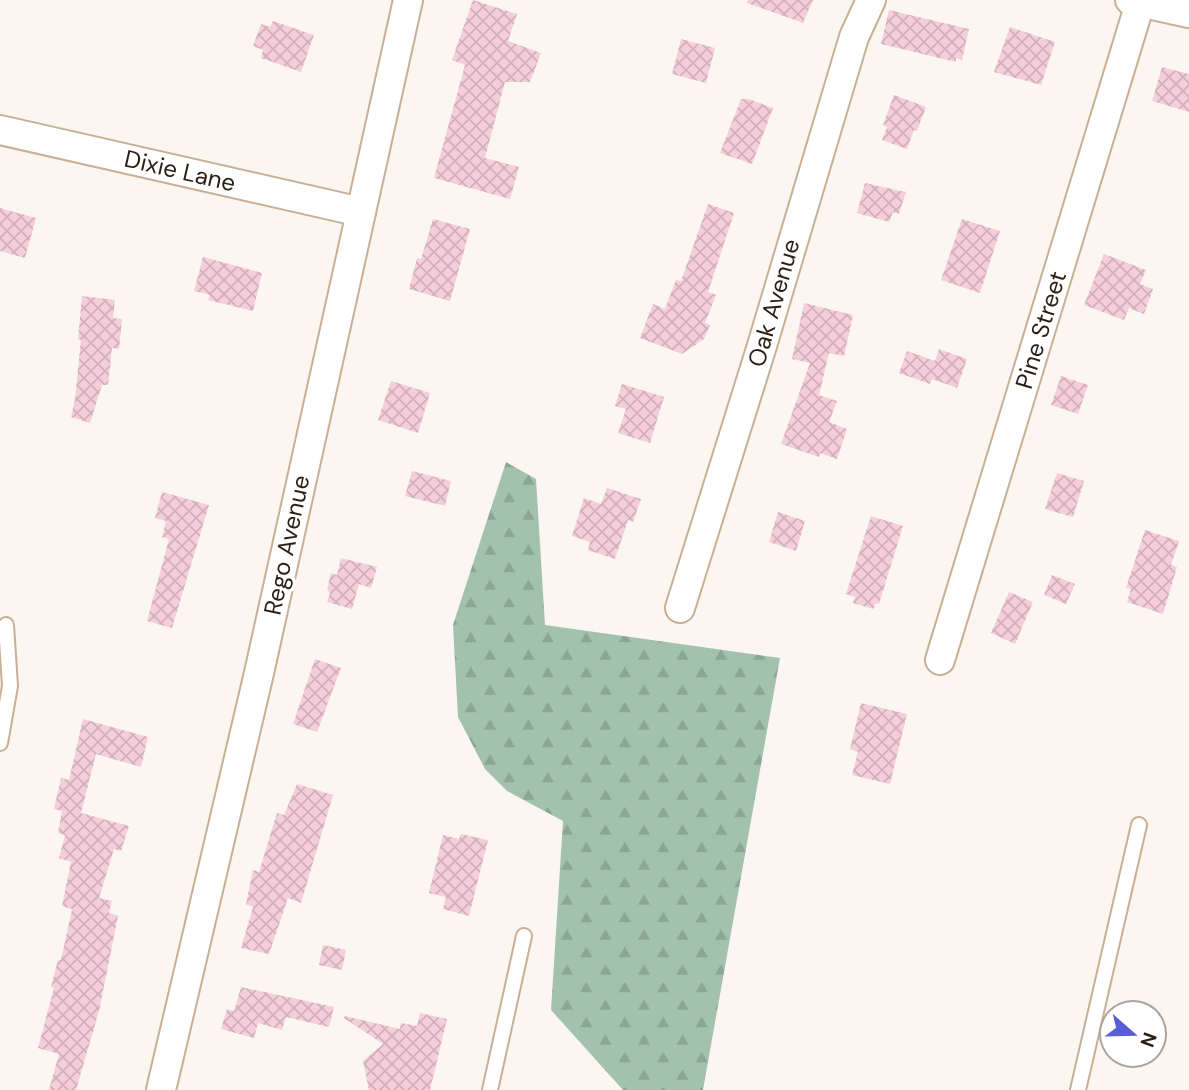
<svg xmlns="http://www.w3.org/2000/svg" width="1189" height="1090" viewBox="0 0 1189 1090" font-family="'DM Sans',sans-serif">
<defs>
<pattern id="forest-firs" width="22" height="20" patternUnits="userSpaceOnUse" patternTransform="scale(1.75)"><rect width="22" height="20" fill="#a3c2ae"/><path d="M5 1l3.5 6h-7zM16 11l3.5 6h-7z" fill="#8ca695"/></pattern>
<pattern id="building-cross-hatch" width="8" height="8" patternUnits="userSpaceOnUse" patternTransform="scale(1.75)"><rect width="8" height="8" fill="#f5cedb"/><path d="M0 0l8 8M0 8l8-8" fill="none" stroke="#d2b0bb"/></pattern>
</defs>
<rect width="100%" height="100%" fill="#fcf6f1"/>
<path fill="url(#forest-firs)" d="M506,462L536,479L545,625L780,658L703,1090H623L551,1010L563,821L507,791L485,769L458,717L453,625Z"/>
<g fill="url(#building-cross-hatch)">
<path d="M473,0L517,14L508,41L541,53L530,82H505L485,158L519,167L510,199L434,178L465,65L452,60Z"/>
<path d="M748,0H813L803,23L747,3Z"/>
<path d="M889,10L969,29L962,60L956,58V62L881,44Z"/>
<path d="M273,21L314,35L301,72L261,58L263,50L253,46L261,24L270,27Z"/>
<path d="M1010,27L1055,42L1041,85L994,72Z"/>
<path d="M681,39L715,48L706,83L672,74Z"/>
<path d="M1162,67L1189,74V112L1152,101Z"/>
<path d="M894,95L926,107L917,131L914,130L907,149L882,140L887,127L883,125Z"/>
<path d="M741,99H749L773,108L752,164L720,153Z"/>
<path d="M865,183L906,192L899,214L893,212L889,222L857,213Z"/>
<path d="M708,204L734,213L708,292L716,295L705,323L710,325L704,339L682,354L640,338L653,304L665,309L676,280L681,281Z"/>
<path d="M0,208L36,218L25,258L0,251Z"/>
<path d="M433,219L470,229L450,301L409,289L417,258L421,259Z"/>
<path d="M962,219L1000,231L980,293L941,280Z"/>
<path d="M1104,254L1146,270L1140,284L1153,289L1144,314L1129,308L1124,320L1084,305Z"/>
<path d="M203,257L262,273L253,311L208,300L210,295L194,291Z"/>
<path d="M82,296L115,300L113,318L122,319L119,349L112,348L108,385H102L90,423L71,417L75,399L81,340L78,339Z"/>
<path d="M804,303L853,315L844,356L829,353L819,395L837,401L829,422L847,429L837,459L820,453L819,457L781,444L810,363L792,359Z"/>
<path d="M939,349L967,359L957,388L932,379L930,384L899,373L907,351L935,361Z"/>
<path d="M1061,376L1088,385L1078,414L1051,405Z"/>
<path d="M391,381L430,393L418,433L378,420Z"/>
<path d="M622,384L664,397L650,443L618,433L626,409L615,406Z"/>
<path d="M412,471L451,481L445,506L405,496Z"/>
<path d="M1057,473L1084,481L1073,517L1045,509Z"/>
<path d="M607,488L641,499L633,522L628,520L615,559L588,550L590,542L572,536L584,498L601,504Z"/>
<path d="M162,492L209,505L172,628L147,621L169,539L162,537L166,521L155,518Z"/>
<path d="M778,512L805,521L796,551L769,542Z"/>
<path d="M871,516L903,526L879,604L876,603L873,609L853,603L855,597L846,594Z"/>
<path d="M1145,530L1179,541L1171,565L1177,567L1163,614L1127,602L1131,589L1126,588Z"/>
<path d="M341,558L377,567L371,588L359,584L352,609L327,602L330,593L327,590L331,573L337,575Z"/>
<path d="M1052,575L1075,584L1066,604L1044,595Z"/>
<path d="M1009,592L1033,602L1015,644L991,633Z"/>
<path d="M315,659L341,668L317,732L293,724Z"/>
<path d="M861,703L907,714L890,784L852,775L858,752L850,749Z"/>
<path d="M83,719L148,737L141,767L96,754L81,813L129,826L121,851L114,849L99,898L112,901L109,913L118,916L99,1011L76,1090H49L59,1054L38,1048L54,988L51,987L58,960H61L72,909L62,906L71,862L59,858L65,835L58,833L62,811L54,809L61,778L69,780Z"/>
<path d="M297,784L333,795L301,903L288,898L269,954L241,948L253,907L246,904L253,870L259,872L277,813L284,815Z"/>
<path d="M461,834L488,840L469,916L443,909L446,897L429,893L443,835L459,839Z"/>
<path d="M323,945L346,950L342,970L319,965Z"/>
<path d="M241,987L334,1007L329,1027L286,1017L282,1030L258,1023L254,1038L221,1029L227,1009L234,1011Z"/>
<path d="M420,1013L447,1019L430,1090H369L363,1061L383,1044L344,1018L345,1016L400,1029L401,1023L417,1026Z"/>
</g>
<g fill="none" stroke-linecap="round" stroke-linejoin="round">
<g stroke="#c8af95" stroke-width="18">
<g id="lane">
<path d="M0,743L10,686L6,625"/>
<path d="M490,1090L524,936"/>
<path d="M1078,1090L1139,825"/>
</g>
</g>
<g stroke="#c8af95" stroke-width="32">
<g id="street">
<path d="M1130,0L1189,13"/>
<path d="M0,130L361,212"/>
<path d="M680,608L761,349L854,37L871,0"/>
<path d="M940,660L1141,0"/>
<path d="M161,1090L259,673L408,0"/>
</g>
</g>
<use href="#lane" stroke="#fff" stroke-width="14"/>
<use href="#street" stroke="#fff" stroke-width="28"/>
</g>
<g text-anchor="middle" stroke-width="7" stroke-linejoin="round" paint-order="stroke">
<g font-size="24" fill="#291f15" stroke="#fff">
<text transform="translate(180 171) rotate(13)" y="8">Dixie Lane</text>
<text transform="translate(774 303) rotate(-74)" y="8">Oak Avenue</text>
<text transform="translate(1041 330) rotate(-73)" y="8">Pine Street</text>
<text transform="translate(287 545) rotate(-78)" y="8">Rego Avenue</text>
</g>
</g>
<g transform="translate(1133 1034) rotate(110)"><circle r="33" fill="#ffffff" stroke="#a9a5a1" stroke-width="2"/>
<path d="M0-5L12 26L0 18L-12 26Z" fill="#5a5ed6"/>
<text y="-10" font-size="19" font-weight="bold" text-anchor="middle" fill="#291f15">N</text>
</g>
</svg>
